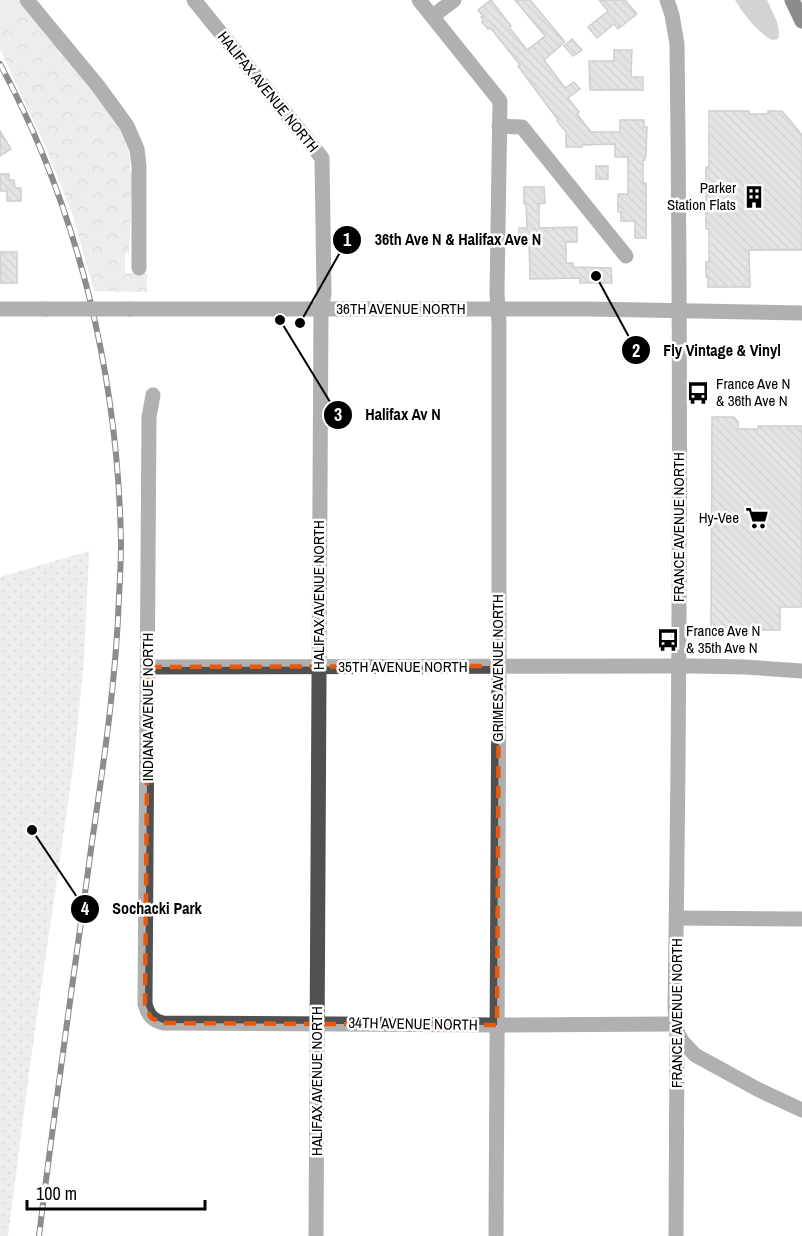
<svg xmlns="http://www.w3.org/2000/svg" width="802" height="1236" viewBox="0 0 802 1236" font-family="'Archivo Narrow',sans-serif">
<defs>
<pattern id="forest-crowns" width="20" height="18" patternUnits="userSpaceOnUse" patternTransform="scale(1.5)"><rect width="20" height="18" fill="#d7d7d7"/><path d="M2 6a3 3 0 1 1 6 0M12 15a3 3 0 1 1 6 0" fill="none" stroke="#b7b7b7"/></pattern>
<pattern id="park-dots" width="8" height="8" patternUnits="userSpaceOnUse" patternTransform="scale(1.5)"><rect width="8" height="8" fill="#d7d7d7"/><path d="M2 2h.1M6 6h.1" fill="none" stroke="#b7b7b7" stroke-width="1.8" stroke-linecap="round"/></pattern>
<pattern id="building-back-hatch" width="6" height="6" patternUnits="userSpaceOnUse" patternTransform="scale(1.5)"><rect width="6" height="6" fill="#c0c0c0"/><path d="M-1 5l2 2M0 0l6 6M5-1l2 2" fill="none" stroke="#a3a3a3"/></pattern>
</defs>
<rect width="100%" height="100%" fill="#fff"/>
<path fill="#d7d7d7" d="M0,0H19L37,21L2,12L0,8Z"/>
<path fill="url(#forest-crowns)" d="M0,8L3,12L37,21L126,133L129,148L130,172L134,175L132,187L129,253H125V273H147V292L94,291L73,216L44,143L0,49Z"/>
<path fill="url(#park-dots)" d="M89,551L84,660L74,761L31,1058L8,1236H0V577Z"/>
<path fill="#9e9e9e" d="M735,0H767C772,12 782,26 778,39L772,40C756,31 745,16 735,0Z"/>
<g fill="url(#building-back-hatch)" stroke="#949494" stroke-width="1.5">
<path d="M491,0L511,26L509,27L527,50L545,36L515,0H530L565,42L544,60L565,88L574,82L580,89L568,98L579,112L577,114L591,132H620V120H644V127H647L646,156H645V160H643V183H646V238H635V221H621V212H618V194H628V157H615V144L582,145V147H566V132L557,121L558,120L518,66L520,65L493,31L490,28L488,29L482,22L484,21L481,17L483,16L478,10Z"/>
<path d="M599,0H625L637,14L618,29L614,24L597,38L588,27L608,11Z"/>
<path d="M572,39L582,50L573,56L564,46Z"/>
<path d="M614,50H632L631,77H643V90H590L589,61H614Z"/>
<path d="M709,111H749V114H768V111H782L802,135V250H749L750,287H708V277H706V262H709V229H706V167H709Z"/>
<path d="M0,131L11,149L0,156Z"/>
<rect x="596" y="166" width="12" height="13"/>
<path d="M0,174H9V180H14L15,188H21V201H7V191H0Z"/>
<path d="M524,187H544L545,203L539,204V228L577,227V242H566V263H573V267L611,268L612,283H580V278L530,279L529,243H519V228H527L526,204H524Z"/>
<path d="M0,252H17V283H1Z"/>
<path d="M712,417H734L738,422V429H758V426H802V607H780V630H711Z"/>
</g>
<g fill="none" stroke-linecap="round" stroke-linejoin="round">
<g stroke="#dbdbdb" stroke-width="16">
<path id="major" d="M792,0L802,21"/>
</g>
<g stroke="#505050" stroke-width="15">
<path d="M27,0L98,86L127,126L137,149L139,166V268"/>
<path d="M194,0L322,158L324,294L321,309L316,1236"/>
<path d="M419,0L500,101L497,293L499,324V666L496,1236"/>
<path d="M667,0L672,15L677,44C681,365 680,686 675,1008L677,1031L676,1236"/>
<path d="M433,16L454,0"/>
<path d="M499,126L522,127L626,256"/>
<path d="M0,309H46"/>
<path d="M129,309H589L802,313"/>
<path d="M153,395L149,417L145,1004C148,1015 152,1020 163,1023L497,1025L676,1024"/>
<path d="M148,667L693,666L745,667L802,671"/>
<path d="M677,918L802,919"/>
<path d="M677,1032L682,1041L695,1055L759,1090L802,1110"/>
</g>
<use href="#major" stroke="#000" stroke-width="15"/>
<g stroke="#000" stroke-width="6">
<path id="rail" d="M0,64C79,211 118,376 121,543C121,561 120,579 119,597C116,680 104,761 92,842C74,974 55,1105 39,1236"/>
</g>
<use href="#rail" stroke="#fff" stroke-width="4" stroke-dasharray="11" stroke-linecap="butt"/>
<path stroke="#505050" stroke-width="15" d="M46,309H129"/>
</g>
<path d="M0 0H802V1236H0ZM499,666L497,1025L163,1023L151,1018L145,1004L148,667Z" fill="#fff" fill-opacity=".55" fill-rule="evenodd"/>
<path fill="none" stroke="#e8590c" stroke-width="4.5" stroke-dasharray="12 8" stroke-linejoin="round" d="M499,666L497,1025L163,1023L151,1018L145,1004L148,667Z"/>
<defs>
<g id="building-bare" transform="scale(1.8)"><path d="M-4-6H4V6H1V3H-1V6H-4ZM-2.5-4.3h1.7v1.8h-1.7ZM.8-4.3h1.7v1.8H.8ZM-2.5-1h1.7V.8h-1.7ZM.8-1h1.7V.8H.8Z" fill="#000" stroke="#fff" stroke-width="2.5" paint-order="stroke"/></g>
<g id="bus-bare" transform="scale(1.8)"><path d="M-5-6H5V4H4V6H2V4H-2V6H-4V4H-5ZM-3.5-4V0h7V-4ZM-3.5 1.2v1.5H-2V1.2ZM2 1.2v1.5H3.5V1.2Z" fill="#000" stroke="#fff" stroke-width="2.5" paint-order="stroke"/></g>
<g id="supermarket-bare" transform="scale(1.8)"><path d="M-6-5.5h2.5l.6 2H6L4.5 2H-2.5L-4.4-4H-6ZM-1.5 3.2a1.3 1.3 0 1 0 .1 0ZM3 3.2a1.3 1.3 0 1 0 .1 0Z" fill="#000" stroke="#fff" stroke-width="2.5" paint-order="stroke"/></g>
</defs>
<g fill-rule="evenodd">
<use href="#building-bare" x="754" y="197"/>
<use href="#bus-bare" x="698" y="393"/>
<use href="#supermarket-bare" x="757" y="518"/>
<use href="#bus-bare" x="668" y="640"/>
</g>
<g text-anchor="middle" stroke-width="5" stroke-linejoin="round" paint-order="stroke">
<g font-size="15" fill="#000" stroke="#fff">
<text transform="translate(268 92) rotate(51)" y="5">HALIFAX AVENUE NORTH</text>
<text x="401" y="314">36TH AVENUE NORTH</text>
<text transform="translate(679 527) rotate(-90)" y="5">FRANCE AVENUE NORTH</text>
<text transform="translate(319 595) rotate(-90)" y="5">HALIFAX AVENUE NORTH</text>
<text x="403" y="672">35TH AVENUE NORTH</text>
<text transform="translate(498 668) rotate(-90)" y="5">GRIMES AVENUE NORTH</text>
<text transform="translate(148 707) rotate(-90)" y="5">INDIANA AVENUE NORTH</text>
<text transform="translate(677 1013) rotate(-90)" y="5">FRANCE AVENUE NORTH</text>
<text transform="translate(413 1024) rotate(1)" y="5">34TH AVENUE NORTH</text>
<text transform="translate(317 1081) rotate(-90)" y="5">HALIFAX AVENUE NORTH</text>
</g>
<g font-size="15" fill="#000" stroke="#fff" text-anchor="end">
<text x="736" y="193">Parker<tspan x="736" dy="17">Station Flats</tspan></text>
<text x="716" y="389" text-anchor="start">France Ave N<tspan x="716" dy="17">&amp; 36th Ave N</tspan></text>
<text x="739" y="523">Hy-Vee</text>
<text x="686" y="636" text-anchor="start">France Ave N<tspan x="686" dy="17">&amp; 35th Ave N</tspan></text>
</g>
</g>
<path fill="none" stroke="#000" stroke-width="2" d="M300 323L347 240M596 276L636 350M280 320L338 415M32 830L85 909"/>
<g fill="#000" stroke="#fff" stroke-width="2">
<circle cx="300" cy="323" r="6"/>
<circle cx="596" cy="276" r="6"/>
<circle cx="280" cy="320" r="6"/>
<circle cx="32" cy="830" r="6"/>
<circle cx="347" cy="240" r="15"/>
<circle cx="636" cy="350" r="15"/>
<circle cx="338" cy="415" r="15"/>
<circle cx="85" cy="909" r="15"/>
</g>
<g font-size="18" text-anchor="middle" font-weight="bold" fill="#fff">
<text x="347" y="246">1</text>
<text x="636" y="357">2</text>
<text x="338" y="421">3</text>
<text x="85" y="915">4</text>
</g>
<g font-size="16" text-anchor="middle" font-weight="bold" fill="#000" stroke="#fff" stroke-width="5" stroke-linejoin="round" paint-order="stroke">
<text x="458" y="245">36th Ave N &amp; Halifax Ave N</text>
<text x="722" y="356">Fly Vintage &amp; Vinyl</text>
<text x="403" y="420">Halifax Av N</text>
<text x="157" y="914">Sochacki Park</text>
</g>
<path d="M27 1200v9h178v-9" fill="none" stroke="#000000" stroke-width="3"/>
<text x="36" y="1200" font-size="18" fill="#000000" stroke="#ffffff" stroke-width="4.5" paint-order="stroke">100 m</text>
</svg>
